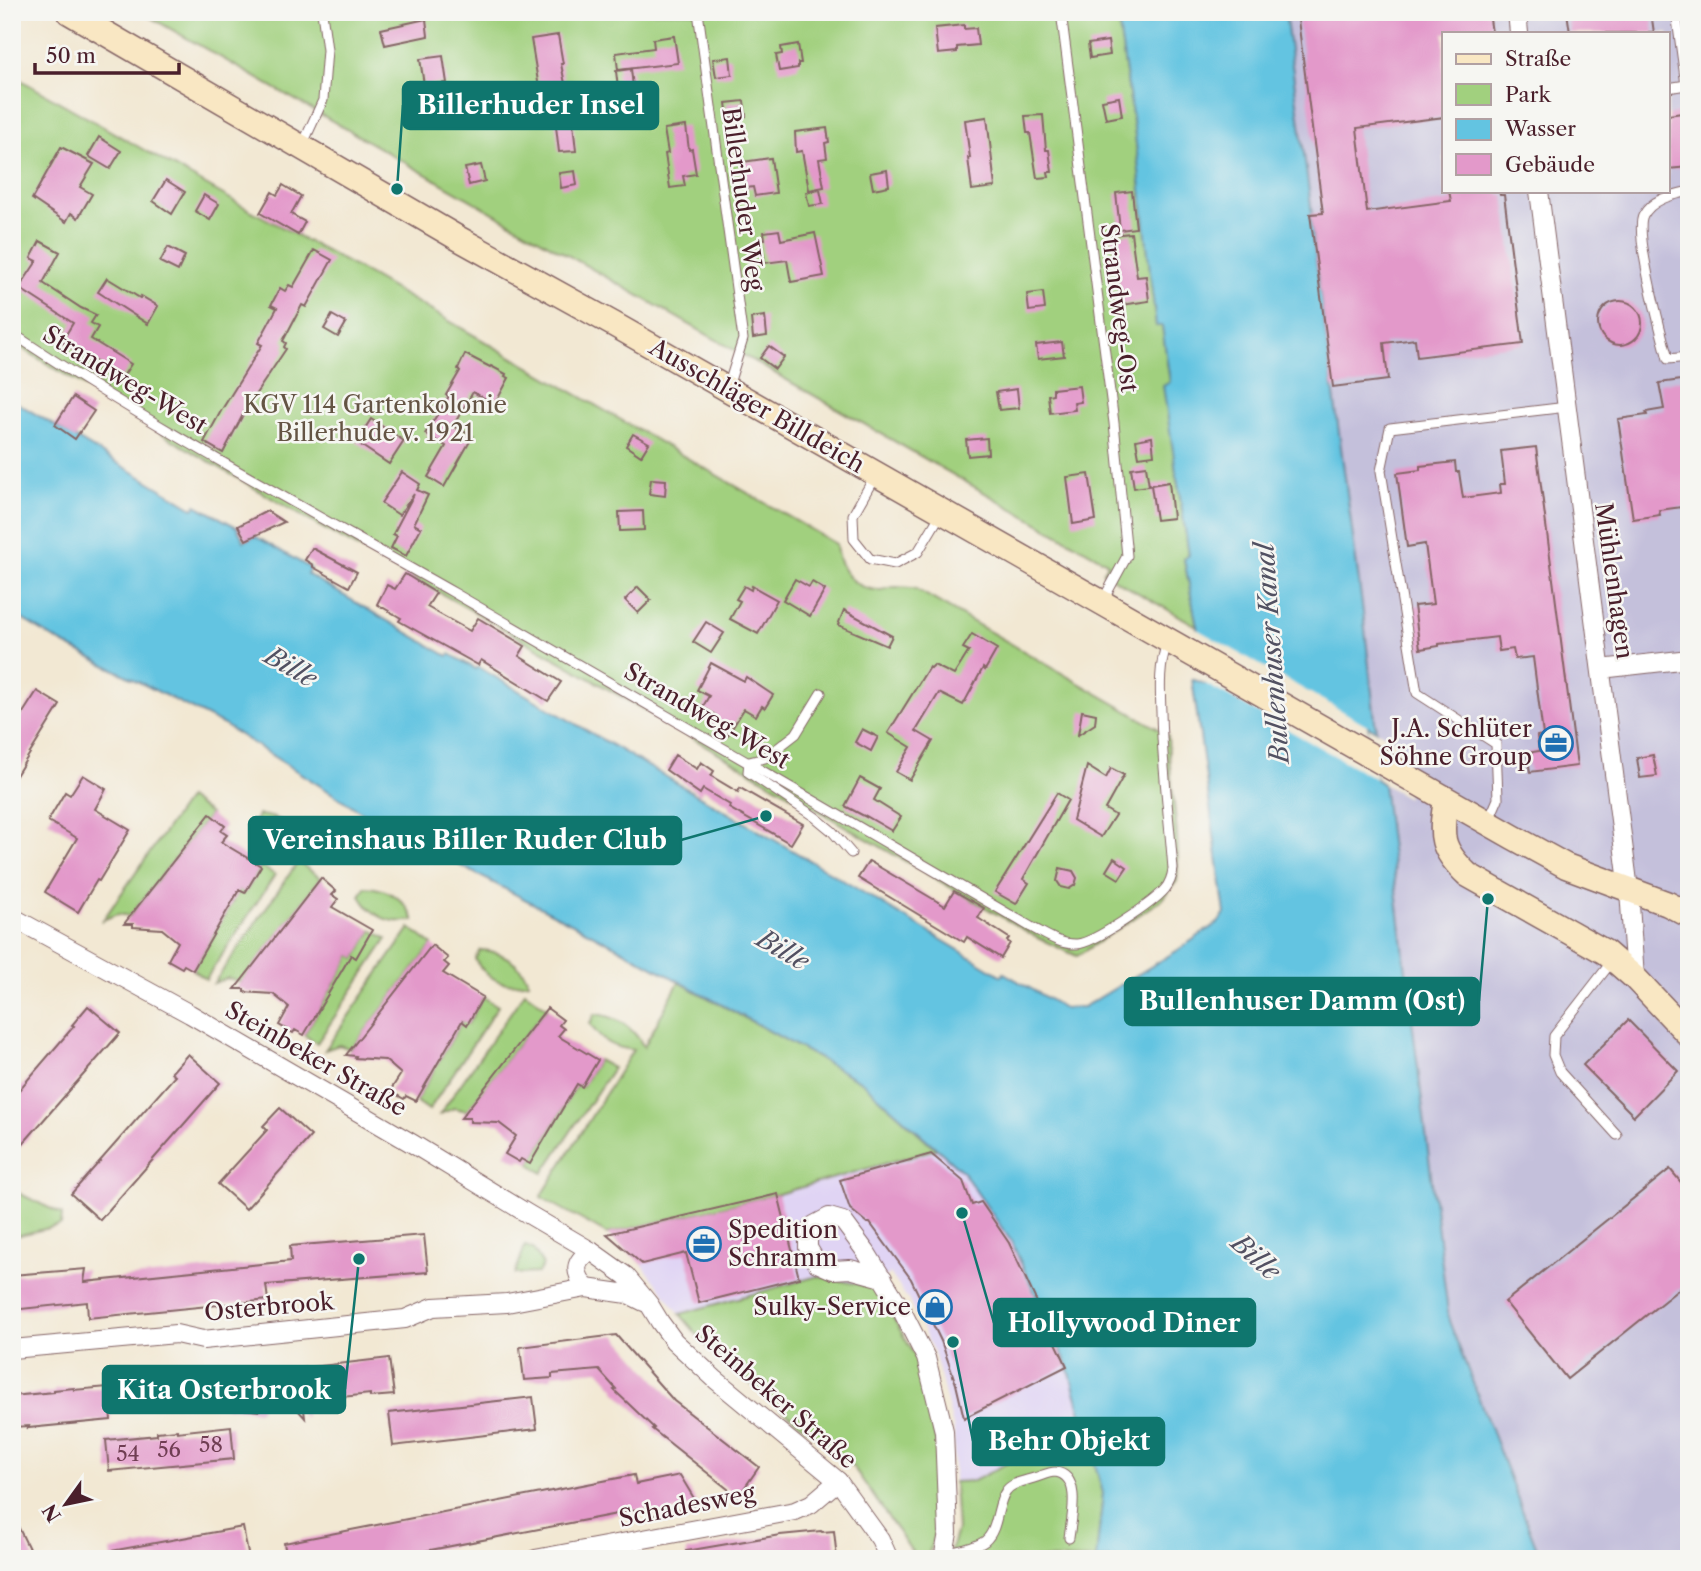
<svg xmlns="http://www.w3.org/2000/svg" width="1701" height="1571" viewBox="0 0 1701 1571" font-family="'Libre Caslon Text',serif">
<rect width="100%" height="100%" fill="#f6f6f2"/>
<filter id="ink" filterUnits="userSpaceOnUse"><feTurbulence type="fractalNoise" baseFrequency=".0143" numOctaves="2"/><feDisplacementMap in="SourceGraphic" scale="14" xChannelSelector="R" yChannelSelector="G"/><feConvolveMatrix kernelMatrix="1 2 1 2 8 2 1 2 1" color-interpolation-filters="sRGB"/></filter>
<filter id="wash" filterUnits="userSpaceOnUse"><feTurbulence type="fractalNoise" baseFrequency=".00686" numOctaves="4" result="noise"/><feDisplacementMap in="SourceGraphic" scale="28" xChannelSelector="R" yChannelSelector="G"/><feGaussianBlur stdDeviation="1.57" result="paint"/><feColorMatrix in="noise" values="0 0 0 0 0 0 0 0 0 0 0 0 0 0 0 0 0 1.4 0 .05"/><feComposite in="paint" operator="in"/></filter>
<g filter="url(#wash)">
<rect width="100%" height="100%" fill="#f2e8d3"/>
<path fill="#e0d4f4" d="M936,1149L962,1171L1011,1241L1068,1366L1083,1422L974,1481L954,1482V1430L935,1355L909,1301L890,1273L876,1288L818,1277L680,1314L642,1264L607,1234L778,1194Z"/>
<path fill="#c4c0db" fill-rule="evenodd" d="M1285,12H1689V1559H1541L1449,1321L1383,784L1408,798L1401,744L1376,730ZM1444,33H1668V191H1444Z"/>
<g fill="#a1d07e" stroke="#767854" stroke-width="2">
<path d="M141,12H1117L1135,135L1156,326L1162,325L1170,382L1175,467L1189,555L1184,559L1197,626L1103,573L1108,563Z"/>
<path d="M12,75L248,209L359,269L836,544C837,568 854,590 879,590C885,590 891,587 896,587C902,587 908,588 914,588L1157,728L1168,736C1169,783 1181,833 1177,881L1161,900L1077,956L1038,938L489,620L324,529L142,422L12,342Z"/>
<path d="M188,798L210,814L130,916L117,914L103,920Z"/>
<path d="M258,815C280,816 297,828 306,848C283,852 265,845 253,825Z"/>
<path d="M298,862L321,878L241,982L228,978L214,983Z"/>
<path d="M261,866L275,875L206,979L193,970L239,890L245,893Z"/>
<path d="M365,887C388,888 405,899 414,920C391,925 372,917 360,896Z"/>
<path d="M410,928L432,945L351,1049L339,1045L325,1050Z"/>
<path d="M372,930L387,939L317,1043L304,1035L351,955L356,958Z"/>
<path d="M480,950C502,951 520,962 529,982C505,987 487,981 475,959Z"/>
<path d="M679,982L862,1082L936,1149L778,1194L607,1234L541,1197L633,1050C611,1047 603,1043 590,1024L595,1014C618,1016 633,1027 644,1047Z"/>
<path d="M525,992L547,1008L467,1111L454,1108L440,1114Z"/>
<path d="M483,997L498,1006L429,1110L416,1101L462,1021L468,1024Z"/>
<path d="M598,1060L613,1068L543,1173L530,1164L577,1084L582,1087Z"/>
<path d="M12,1190L62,1214L61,1225L12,1237Z"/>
<path d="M525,1246L533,1249L543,1265L538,1273L515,1274Z"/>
<path d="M818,1276L876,1288L918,1361L934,1430L938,1450L936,1528L928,1557L915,1556L854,1468L711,1351L680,1314Z"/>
<path d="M1083,1422L1103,1493L1096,1559H948L957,1530L954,1482L974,1481Z"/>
</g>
<path fill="#63c4e1" stroke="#567286" stroke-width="2" d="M1117,12H1285L1312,214L1310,215L1364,620L1376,730L1367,726L1376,779L1383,784L1449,1321L1541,1559H1096L1103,1493L1068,1366L1011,1241L962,1171L862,1082L617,947L382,825L224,725L62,643L12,613V400L193,508L196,505L237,527L244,541L255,536L310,568L307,574L448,656L450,654L476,669L478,667L819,866L1002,976L1004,973L1064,1008L1083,1007L1094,1001L1178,950L1219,922L1225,913L1192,679L1205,684L1197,626L1184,559L1189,555L1163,386L1170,382L1162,326H1156L1135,135Z"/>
<path fill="#f2e8d3" d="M1195,628L1367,725L1376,779L1202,682Z"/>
<g id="blocks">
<g fill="#e399ca">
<path d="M1297,12H1489L1492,33H1444V117L1357,128L1367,212L1451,201L1449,191H1499L1500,195H1504L1523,344L1417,357L1415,339L1384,343L1388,380L1333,387L1310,214L1323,213Z"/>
<path d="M1567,12H1651L1654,33H1570Z"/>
<path d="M426,19L428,36L385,45L381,29Z"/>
<path d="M964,25V29L976,28L978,45L957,47V52L938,54L935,28Z"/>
<path d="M558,35L563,64H561L573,123L576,151L559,152L555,118L549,119L545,100H541L531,39Z"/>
<path d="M674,36L678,63L618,70L616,53L654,48L653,39Z"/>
<path d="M1108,41L1110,55L1090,58L1088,44Z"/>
<path d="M798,44L801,63H798V68L779,71L776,55L782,54L781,47Z"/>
<path d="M443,56L447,83L424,85L420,59Z"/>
<path d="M730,57L732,75L716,77L713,59Z"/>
<path d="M631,69L633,87L618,88L616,71Z"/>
<path d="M1119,97L1122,116L1106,119L1102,100Z"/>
<path d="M744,101L746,116L728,118L726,103Z"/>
<path d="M1689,112V167L1668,169V115Z"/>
<path d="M1043,115L1046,150H1049L1052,172H1048L1049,177L1037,178L1030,133H1027L1025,116Z"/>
<path d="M987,117L995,187L972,190L968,158H970L965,120Z"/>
<path d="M686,126L689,150L692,149L696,174L683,176L685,186L670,188L665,154L668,153L664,129Z"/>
<path d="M827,128L829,142L825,143L827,158L819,159L824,187L809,190L802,151L796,152L795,132Z"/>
<path d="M99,137L121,151L110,169L88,156Z"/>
<path d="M61,147L94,164L80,187L92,194L78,218L71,213L66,222L32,199Z"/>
<path d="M771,158L776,193L755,196L753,187L746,188L742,162Z"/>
<path d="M481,165L485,181L469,185L465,168Z"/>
<path d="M887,170L889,186L873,189L870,173Z"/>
<path d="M575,171L577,185L561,188L559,173Z"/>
<path d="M166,180L185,192L172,214L153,201Z"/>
<path d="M283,185L301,196L291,214L305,222L298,235L260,213L272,192L277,195Z"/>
<path d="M820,190L823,204L809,206L806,192Z"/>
<path d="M1132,191L1136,228L1120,230L1116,193Z"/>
<path d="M204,195L219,204L210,220L195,211Z"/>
<path d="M779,230L781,240L815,233L824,276L791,282L787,260L765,263L761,239H765L764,232Z"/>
<path d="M1131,233L1137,277L1146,276L1149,301L1121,305L1112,235Z"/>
<path d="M40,241L60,252L43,283L81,308L96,315L91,323L98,327L91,339L131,364L122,378L62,341L73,323L19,288L37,261L31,258Z"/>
<path d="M168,247L185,256L178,271L160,262Z"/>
<path d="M314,250L332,260L306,307L302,305L283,341L286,343L284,347L286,349L247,407L223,453L204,442L221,411L262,345L258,343L277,308L271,305L280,288L285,291L289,285L293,287Z"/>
<path d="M107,278L140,298L141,296L158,306L148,324L98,292Z"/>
<path d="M1043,292L1045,309L1029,311L1027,294Z"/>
<circle cx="1620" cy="323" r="22"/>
<path d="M332,315L346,323L338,337L324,329Z"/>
<path d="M765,316L767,336L753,338L751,318Z"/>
<path d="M1062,342L1064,356L1038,359L1036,345Z"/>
<path d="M769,346L784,357L775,369L760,358Z"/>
<path d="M465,354L490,367L491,366L506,374L505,376L509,378L495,404L473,392L453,426L473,436L444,487L428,477L446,446L425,434L449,396L446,395L460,371L458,369Z"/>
<path d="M1689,379V506L1659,510L1660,515L1633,519L1618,419L1647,415L1646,412L1664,409L1659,383Z"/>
<path d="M1079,386L1081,402L1074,403L1075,410L1050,413L1048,395L1053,394V389Z"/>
<path d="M1017,389L1019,408L999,410L996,392Z"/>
<path d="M73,397L94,411L75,439L55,425Z"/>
<path d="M371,419L404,441L389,464L356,442Z"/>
<path d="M633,434L649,443L641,456L626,446Z"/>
<path d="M1152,437L1154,455L1139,457L1136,440Z"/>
<path d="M987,438L988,454L968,456L966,440Z"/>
<path d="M1536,447L1577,766L1530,772L1527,753L1539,751L1537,736L1543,735L1533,657L1515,659L1513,649L1499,651L1497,637L1439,644V646L1420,649L1414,606L1433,604L1425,544L1407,547L1397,473L1420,470V466L1455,462L1456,472H1459L1463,498L1501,493L1500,484H1505L1501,451Z"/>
<path d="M1146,466L1149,486L1134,488L1131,468Z"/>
<path d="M402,472L420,484L417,490L428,495L414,524L421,528L406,556L391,548L397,536L393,534L414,494L399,515L381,503Z"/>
<path d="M1089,474L1096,520L1073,524L1067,477Z"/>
<path d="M651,479L666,480L665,496L649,494Z"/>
<path d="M1169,482L1173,518L1156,520L1151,485Z"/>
<path d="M267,511L284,522L246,540L238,526Z"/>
<path d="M643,511L644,530L620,531L619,512Z"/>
<path d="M312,548L357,572L349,587L313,567V565L305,560Z"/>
<path d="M405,574L436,593L427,607L470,631L478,618L525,646L519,656L561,682L548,701L481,660L478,665L399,621L401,618L377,604L387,585L395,589Z"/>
<path d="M795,579L809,587L812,582L825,590L810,616L783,600Z"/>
<path d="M744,586L751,590L752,586L777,600L758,634L730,619L740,601L736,599Z"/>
<path d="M638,587L651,600L638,613L625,600Z"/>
<path d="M844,610L892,636L887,646L838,625Z"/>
<path d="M706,622L724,633L711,653L693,642Z"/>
<path d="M972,634L997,649L985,670L983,668L963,705L939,693L916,731L933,741L910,780L896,772L911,747L888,733L929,667L931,668L934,665L954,675L969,651L963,648Z"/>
<path d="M711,663L744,681L746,677L773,695L765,708L762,706L756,716L744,709L728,735L709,724L715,715L702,708L709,696L697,690Z"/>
<path d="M37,691L60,705L12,782V730Z"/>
<path d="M1082,711L1096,714L1095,724L1078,735Z"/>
<path d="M862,729L878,737L871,751L855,742Z"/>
<path d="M675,755L697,769L701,762L714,771L711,776L738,792L740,788L803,824L791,844L729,808L730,805L703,789L700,794L666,770Z"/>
<path d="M1653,755L1657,776L1640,778L1637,758Z"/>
<path d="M1087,766L1106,778L1111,768L1124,775L1105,809L1115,815L1101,837L1073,820Z"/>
<path d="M83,775L106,789L95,809L130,830L99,881L97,880L78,912L45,892L77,838L48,821L65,792L70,795Z"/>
<path d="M860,778L880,789L874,800L901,817L892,831L866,816V817L845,806Z"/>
<path d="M1057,793L1068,800L1023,879L1029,883L1016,904L995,892Z"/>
<path d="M210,814L225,826L221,831L227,835L221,842L261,866L245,893L239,890L193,970L184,965L182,968L168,960L178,942L162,929L133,927V924H124Z"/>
<path d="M1114,858L1127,867L1119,879L1106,871Z"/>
<path d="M869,861L945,906L954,891L984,908L978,918L1009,938L1007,941L1010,943L1001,958L967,937L964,942L858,878Z"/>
<path d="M1060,868L1073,871L1077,878L1075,885L1069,889L1061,887L1057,881Z"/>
<path d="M321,878L336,891L332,895L338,899L332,907L372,930L356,958L351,955L304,1035L295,1030L293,1033L279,1025L289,1007L273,994L244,992V989H235Z"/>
<path d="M432,945L448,958L444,962L449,966L443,973L483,997L467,1025L462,1021L416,1101L406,1096L404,1099L390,1091L401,1074L385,1060L355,1058L356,1056L346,1055Z"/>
<path d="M88,1006L120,1033L12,1156V1098L74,1026L72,1025Z"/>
<path d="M547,1008L563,1020L559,1025L564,1029L558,1036L598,1060L582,1087L577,1084L530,1164L521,1159L519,1162L505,1154L516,1136L499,1123L470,1122V1118H461Z"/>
<path d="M1628,1020L1678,1071L1634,1116L1583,1065Z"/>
<path d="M188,1054L220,1083L100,1220L71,1194L175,1076L171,1073Z"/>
<path d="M280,1108L311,1136L246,1209L218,1184L267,1130L263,1126Z"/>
<path d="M931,1154L963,1181L972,1205L981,1202L1009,1243L1067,1366L964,1418L956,1384L941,1341L911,1279L870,1223H867L850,1209L840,1180Z"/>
<path d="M1670,1169L1689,1192V1281L1567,1379L1505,1302Z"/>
<path d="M778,1194L799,1278L699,1303L686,1253L642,1264L607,1234Z"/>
<path d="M424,1235L428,1272L266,1285L268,1300L88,1318L87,1302L12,1310V1275L86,1269L84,1282L291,1261L290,1246Z"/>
<path d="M616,1335L674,1401L759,1467L738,1497L652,1429L654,1428L614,1390L616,1389L599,1370L552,1374V1378L524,1380L520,1347Z"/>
<path d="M389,1358L394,1395L370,1397V1394L303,1401L305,1418L291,1402L262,1405L259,1411L220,1406L216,1370L228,1376L242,1374L253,1369L259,1370L265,1368L277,1371Z"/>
<path d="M108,1387L111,1420L28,1428L29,1426L12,1427V1396L54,1392V1390L74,1388V1390Z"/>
<path d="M533,1397L537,1429L393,1446L389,1413Z"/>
<path d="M231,1426L234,1459L109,1471L106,1440L157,1435V1432L177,1430V1432Z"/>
<path d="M634,1475L636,1484L680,1475L698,1505L650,1516L648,1508L384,1559H287L284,1543Z"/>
<path d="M12,1514L34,1559H12Z"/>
<path d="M243,1527L249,1559H112L111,1551Z"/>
<path d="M821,1531L822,1532L834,1531L837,1559H687L686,1551L780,1535Z"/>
</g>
</g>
</g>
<g filter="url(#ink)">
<use href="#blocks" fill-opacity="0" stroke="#856566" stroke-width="2"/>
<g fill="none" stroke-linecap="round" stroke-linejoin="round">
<g stroke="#856566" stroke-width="11">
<g id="lane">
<path d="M698,12L743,339L728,387"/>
<path d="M1061,12L1114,423L1127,556L1102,602"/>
<path d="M1668,88L1686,85L1676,12"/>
<path d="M302,146L323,100L327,50L322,12"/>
<path d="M1689,191C1672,195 1652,199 1643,216C1634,234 1662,335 1668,359L1689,357"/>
<path d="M12,333C155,429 307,509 456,594C649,704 839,816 1031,927C1045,934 1060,945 1077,944C1094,943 1153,903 1165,889C1170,883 1172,877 1173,869C1169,816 1162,765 1161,712C1160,688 1159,665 1167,643"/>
<path d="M875,476L853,515L854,539L870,559L895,564L918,552L942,512"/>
<path d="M821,693L796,734L765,758L749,762L748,772L815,817L832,831L851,853"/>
<path d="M1488,822L1498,799L1496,744L1417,693L1381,471L1390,428L1567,407"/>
<path d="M1613,960L1554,1036L1553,1055L1560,1072L1617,1135"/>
<path d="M944,1554C957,1551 974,1549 985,1541C999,1529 996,1505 1006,1491C1011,1483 1025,1481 1034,1478C1041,1476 1049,1472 1055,1472C1083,1475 1071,1520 1069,1538"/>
</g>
</g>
<g stroke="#856566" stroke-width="20">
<g id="street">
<path d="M1517,12L1519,33"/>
<path d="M1539,191L1629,890L1635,978"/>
<path d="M1601,669L1689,659"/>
<path d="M12,917L190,1014L413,1144L528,1214L591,1251L626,1276L649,1304L660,1322L674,1341L716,1380L838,1481L880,1539L889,1559"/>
<path d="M883,1278L850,1269L833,1270L817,1263L808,1248V1234L814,1225L829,1217L843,1221L866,1252L900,1307L926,1358L944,1431L948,1533L944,1554L940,1559"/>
<path d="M586,1288C574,1272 573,1262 591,1251"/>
<path d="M12,1349L176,1334L203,1340L405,1319L433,1307L507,1303L586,1288L628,1294L644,1302"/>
<path d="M535,1559L795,1511L811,1504L838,1481"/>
</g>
</g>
<g stroke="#856566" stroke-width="27">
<g id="secondary">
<path d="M69,12L456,237L615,325L1513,837L1566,866L1668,904L1689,915"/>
<path d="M1446,800C1440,836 1440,849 1468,875L1605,952L1635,978L1689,1035"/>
</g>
</g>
<use href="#lane" stroke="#fff" stroke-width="9"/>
<use href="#street" stroke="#fff" stroke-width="18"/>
<use href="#secondary" stroke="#f9e7c3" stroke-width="24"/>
</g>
</g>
<defs>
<g id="office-ring" transform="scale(1.75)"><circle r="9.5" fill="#f6f6f2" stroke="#1f6fb2" stroke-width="1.5"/><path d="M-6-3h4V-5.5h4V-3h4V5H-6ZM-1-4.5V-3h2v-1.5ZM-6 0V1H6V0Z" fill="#1f6fb2"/></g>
<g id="shop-ring" transform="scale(1.75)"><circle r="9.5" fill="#f6f6f2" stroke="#1f6fb2" stroke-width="1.5"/><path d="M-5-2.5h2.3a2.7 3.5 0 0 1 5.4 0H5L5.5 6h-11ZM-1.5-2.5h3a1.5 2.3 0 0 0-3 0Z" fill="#1f6fb2"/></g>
</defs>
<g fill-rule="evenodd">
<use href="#office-ring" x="1556" y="743"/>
<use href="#office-ring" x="704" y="1244"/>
<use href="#shop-ring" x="935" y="1307"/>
</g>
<g text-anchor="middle" stroke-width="5" stroke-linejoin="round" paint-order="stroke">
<g font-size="21" fill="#703e53">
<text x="211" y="1452">58</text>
<text x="169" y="1457">56</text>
<text x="128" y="1461">54</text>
</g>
<g font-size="24" fill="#4a1f2b" stroke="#f6f6f2">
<text transform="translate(743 199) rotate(82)" y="8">Billerhuder Weg</text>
<text transform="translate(1119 308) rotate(83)" y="8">Strandweg-Ost</text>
<text transform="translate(125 380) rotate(31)" y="8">Strandweg-West</text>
<text transform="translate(757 406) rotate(30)" y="8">Ausschläger Billdeich</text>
<text transform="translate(1614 581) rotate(82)" y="8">Mühlenhagen</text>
<text transform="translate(707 716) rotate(30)" y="8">Strandweg-West</text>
<text transform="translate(316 1059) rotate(30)" y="8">Steinbeker Straße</text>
<text transform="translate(269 1307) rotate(-5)" y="8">Osterbrook</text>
<text transform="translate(776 1397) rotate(41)" y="8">Steinbeker Straße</text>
<text transform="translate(687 1506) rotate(-11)" y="8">Schadesweg</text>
</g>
<g font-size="24" fill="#645444" stroke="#f6f6f2">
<text x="375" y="413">KGV 114 Gartenkolonie<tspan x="375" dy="28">Billerhude v. 1921</tspan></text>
</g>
<g font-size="24" fill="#4a1f2b" stroke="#f6f6f2" text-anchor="end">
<text x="1532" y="737">J.A. Schlüter<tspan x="1532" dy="28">Söhne Group</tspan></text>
<text x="728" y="1238" text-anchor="start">Spedition<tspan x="728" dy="28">Schramm</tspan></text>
<text x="911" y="1315">Sulky-Service</text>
</g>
<g font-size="26" font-style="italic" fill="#525162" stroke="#f6f6f2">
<text transform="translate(1272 653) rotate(-94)" y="9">Bullenhuser Kanal</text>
<text transform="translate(291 667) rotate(30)" y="9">Bille</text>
<text transform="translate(783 950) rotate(30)" y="9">Bille</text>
<text transform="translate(1256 1257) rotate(42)" y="9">Bille</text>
</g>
</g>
<path fill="none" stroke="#0f766e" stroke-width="2.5" d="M397 189L403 105M766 816L681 840M1488 899L1479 1001M962 1213L994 1323M359 1259L345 1389M953 1342L973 1441"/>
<g fill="#0f766e" stroke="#f6f6f2" stroke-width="2.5">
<circle cx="397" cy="189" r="7"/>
<circle cx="766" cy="816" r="7"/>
<circle cx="1488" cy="899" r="7"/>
<circle cx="962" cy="1213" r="7"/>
<circle cx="359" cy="1259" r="7"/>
<circle cx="953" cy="1342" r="7"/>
</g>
<g fill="#0f766e" stroke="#0f766e" stroke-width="2.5">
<rect x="403" y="82" width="255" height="47" rx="7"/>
<rect x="249" y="817" width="432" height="47" rx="7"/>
<rect x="1125" y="978" width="354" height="47" rx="7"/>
<rect x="994" y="1299" width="261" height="47" rx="7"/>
<rect x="103" y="1366" width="242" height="47" rx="7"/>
<rect x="973" y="1418" width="191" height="47" rx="7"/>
</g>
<g font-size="26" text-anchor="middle" font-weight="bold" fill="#fff">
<text x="531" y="114">Billerhuder Insel</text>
<text x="465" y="849">Vereinshaus Biller Ruder Club</text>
<text x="1302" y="1010">Bullenhuser Damm (Ost)</text>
<text x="1124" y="1332">Hollywood Diner</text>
<text x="224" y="1399">Kita Osterbrook</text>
<text x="1069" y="1450">Behr Objekt</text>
</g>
<rect width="1701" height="1571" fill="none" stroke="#f6f6f2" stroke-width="42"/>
<rect x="1442" y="32" width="228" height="161" fill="#f6f6f2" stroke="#b1a0a2" stroke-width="2"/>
<rect x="1456" y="54" width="35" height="10" fill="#f9e7c3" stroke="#b1a0a2" stroke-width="2"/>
<text x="1505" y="66" font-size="21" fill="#4a1f2b">Straße</text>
<rect x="1456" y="84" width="35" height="21" fill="#a1d07e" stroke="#b1a0a2" stroke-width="2"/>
<text x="1505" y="102" font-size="21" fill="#4a1f2b">Park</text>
<rect x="1456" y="119" width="35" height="21" fill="#63c4e1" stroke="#b1a0a2" stroke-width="2"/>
<text x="1505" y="136" font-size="21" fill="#4a1f2b">Wasser</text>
<rect x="1456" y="154" width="35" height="21" fill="#e399ca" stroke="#b1a0a2" stroke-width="2"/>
<text x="1505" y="172" font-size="21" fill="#4a1f2b">Gebäude</text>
<g transform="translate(66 1504) rotate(237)" stroke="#f6f6f2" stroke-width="5" paint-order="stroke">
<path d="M0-5L12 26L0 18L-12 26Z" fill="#4a1f2b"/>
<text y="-10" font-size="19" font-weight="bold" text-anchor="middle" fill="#4a1f2b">N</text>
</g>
<path d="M35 63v10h144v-10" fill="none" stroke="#4a1f2b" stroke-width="3.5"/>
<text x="46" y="63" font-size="21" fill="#4a1f2b" stroke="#f6f6f2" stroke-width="5" paint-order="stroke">50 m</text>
</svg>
